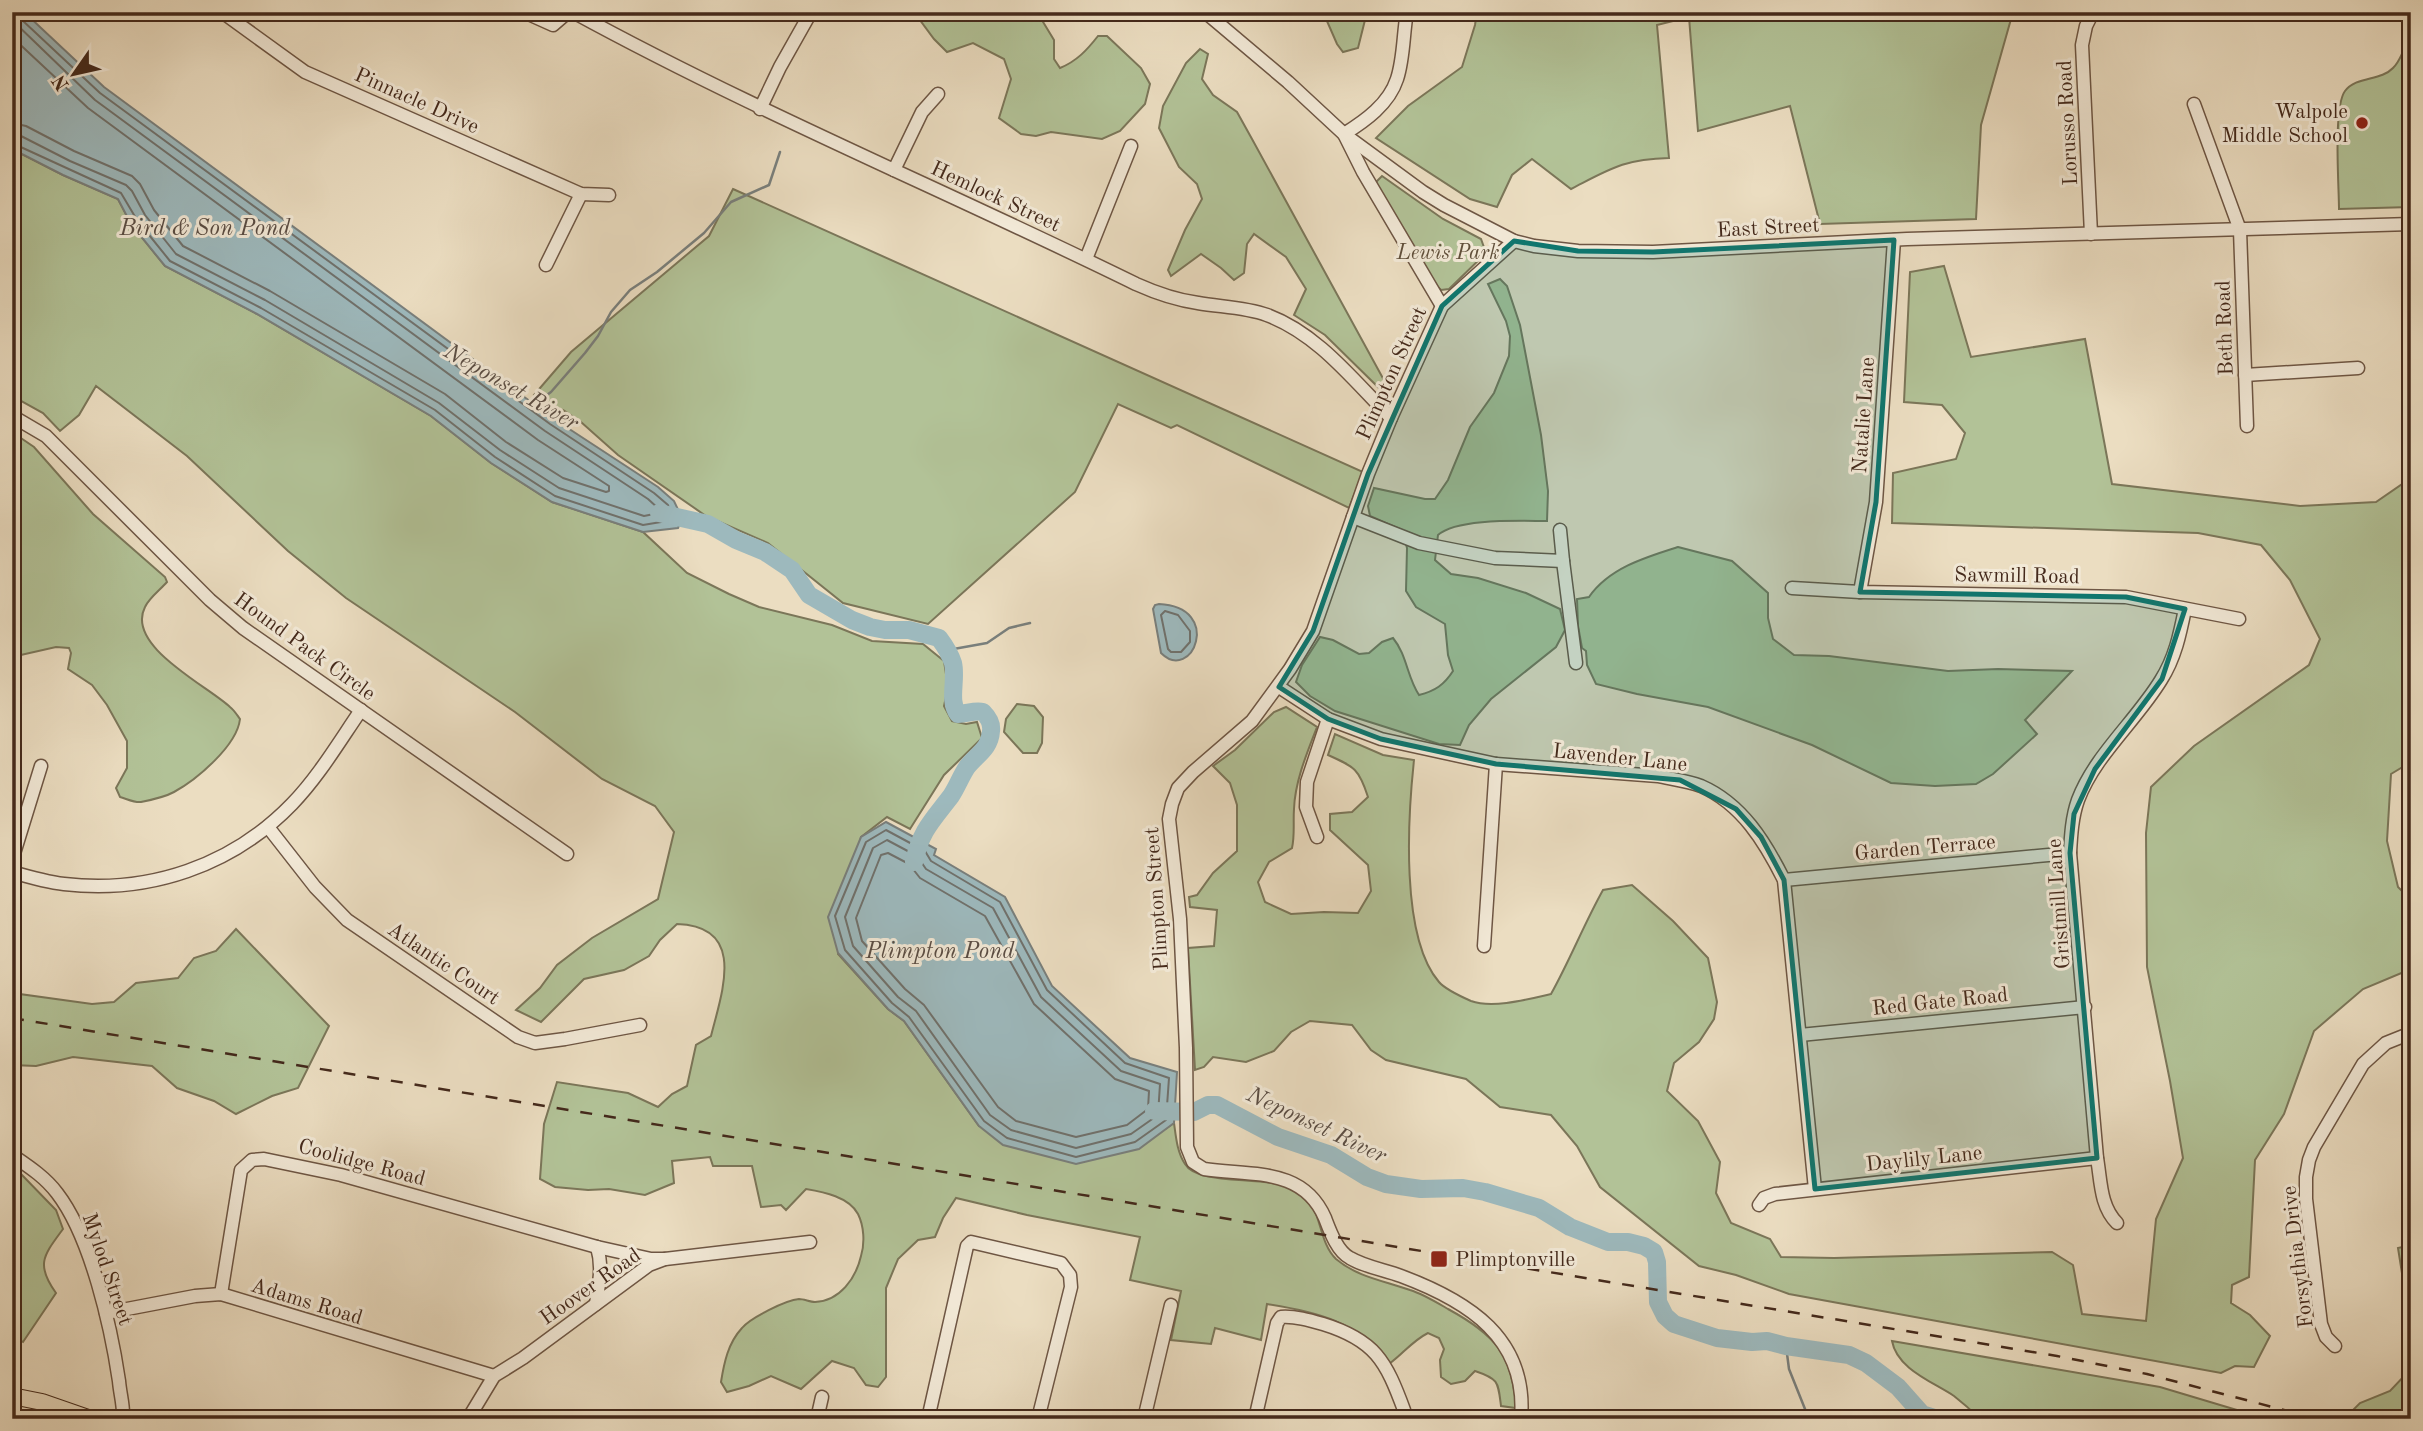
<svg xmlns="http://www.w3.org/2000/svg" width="2423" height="1431" viewBox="0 0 2423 1431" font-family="'Old Standard TT',serif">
<rect width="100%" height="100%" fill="#ebddc1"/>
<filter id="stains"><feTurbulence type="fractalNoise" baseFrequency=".00286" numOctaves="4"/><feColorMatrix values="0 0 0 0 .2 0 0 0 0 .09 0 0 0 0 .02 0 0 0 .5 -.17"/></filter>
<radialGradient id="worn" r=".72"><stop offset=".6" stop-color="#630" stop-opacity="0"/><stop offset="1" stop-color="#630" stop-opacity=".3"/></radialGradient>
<g fill="#b2c297" stroke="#7b7659" stroke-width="2">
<path d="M914,12H1037L1054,40V59L1060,68C1077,61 1087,50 1098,36H1107L1141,68L1150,84L1145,104L1120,131L1102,139L1051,132L1036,136L1021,134L999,118L1011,79L1004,59L973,43L947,52L934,39Z"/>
<path d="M1323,12H1367L1358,48L1343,52L1337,44Z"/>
<path d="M1477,12H2013L1981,125L1976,219L1820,224L1790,106L1698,131L1689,17L1657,25L1669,158C1624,159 1610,169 1571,189L1532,159L1512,175L1497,207L1470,199L1376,138L1408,106L1462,67L1475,25Z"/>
<path d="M2411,29V207L2339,209C2339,186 2333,107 2345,91C2356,76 2381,81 2393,68C2402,59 2406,42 2411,29Z"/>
<path d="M1200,49L1208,54L1202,79L1213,95L1237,112L1252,139L1385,382L1381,390L1325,335L1294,315L1306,289L1286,257L1254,234L1247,244L1244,273L1234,280L1221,268L1201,254L1171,276L1168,270L1185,230L1202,199L1197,184L1179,167L1159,128L1163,106L1186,63Z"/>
<path d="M12,149L63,175L118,199L131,224L165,266L257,314L431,416L491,463L552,502L643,532L687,573L729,594L759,607L832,625L872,641L923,644L944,661L948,687L944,706L952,721L966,724L977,722L982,738L944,775L910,829L887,817L861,837L838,954L888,1009L904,1021L979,1126L1165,1129L1174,1123C1176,1137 1177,1152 1185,1164C1199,1188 1275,1173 1302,1193C1322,1208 1318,1242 1336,1259C1357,1277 1385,1281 1410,1290C1423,1294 1436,1302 1448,1309C1494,1334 1513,1354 1516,1408L1501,1406C1498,1382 1499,1379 1475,1371L1465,1381L1451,1384L1441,1377L1440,1360L1444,1349L1439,1338L1428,1333C1412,1341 1403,1354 1389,1364C1357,1321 1318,1312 1267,1304L1261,1340L1215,1328L1211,1344L1171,1340L1181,1291L1130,1280L1140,1237L1027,1215L956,1198L943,1218L935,1237L918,1240L898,1259L886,1288V1377L878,1387L866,1385L854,1368L832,1361L801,1389L771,1376L749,1386L727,1392L721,1382C724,1363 728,1343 742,1328C750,1318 786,1300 799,1299C804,1299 810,1302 815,1302C840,1301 856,1278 861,1256C865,1243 864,1226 858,1214C849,1197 824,1192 806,1189L786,1210L781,1205L761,1207L752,1166H713L710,1157L672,1161L674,1183L645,1195L609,1189L588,1190L555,1187L540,1179L544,1124L557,1082L628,1093L658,1107L672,1094L687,1086L696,1045L711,1036C722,992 747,926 677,924L660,940L649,956L624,970L584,979L541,1022L516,1010L540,988L557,965L592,938L658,899L674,832L655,806L602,779L515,712L346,598L288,551L187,456L96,386L79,415L60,431L43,413L12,396Z"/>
<path d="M1382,176L1443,219L1481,239L1486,253L1449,289L1441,290L1436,285L1378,188L1376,182Z"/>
<path d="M733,189L1363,472L1349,508L1177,425L1171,428L1118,404L1075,492L928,624L843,603L768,543L706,516L618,455L581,422L563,410L547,408L534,395L571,352L709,236Z"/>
<path d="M1944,266L1971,357L2085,339L2112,484L2300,506L2376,502L2411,478V762L2391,774L2387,841L2398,887L2411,900V969L2363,989L2314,1031L2284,1114L2255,1160L2249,1277L2232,1285L2231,1303L2250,1315L2270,1336L2254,1367L2235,1366L2221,1373L1789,1294L1736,1275L1699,1266L1600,1187L1577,1146L1551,1115L1500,1107L1466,1079L1386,1060L1371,1050L1352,1025L1310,1021L1291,1032L1274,1051L1246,1062L1213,1057L1204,1067L1195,1070L1188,948L1214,946L1217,910L1190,907L1189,897L1197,895L1213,873L1237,851V805L1230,783L1213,766L1235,750L1274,712L1286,707L1317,727C1307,753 1295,781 1294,809C1293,823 1295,834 1292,848L1269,862L1258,882L1265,902L1291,914L1324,912L1358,913L1371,891L1368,865L1330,830V814L1352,812L1368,797C1359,769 1355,767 1328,755L1335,734L1383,755L1414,760C1408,816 1400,937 1439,982C1445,989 1462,997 1471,1001C1493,1009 1529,999 1551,994C1570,960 1584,924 1603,890L1632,885L1673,921L1708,958L1717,1002L1714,1019L1699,1042L1674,1063L1667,1091L1698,1121L1720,1162L1716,1193L1731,1223L1770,1239L1781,1257L1834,1258L2052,1252L2073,1265L2082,1314L2146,1321L2156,1219L2183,1158L2170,1081L2147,967L2146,833L2151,787L2194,746L2309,665L2320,639L2290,580L2261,545L2198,533L1892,523L1893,473L1956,459L1965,433L1942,405L1904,402L1910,272Z"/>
<path d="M1500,279L1507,286L1520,325L1541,435L1548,491L1547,521C1520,521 1457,518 1438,535L1435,560L1451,574L1478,578L1526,593L1560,609L1565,630L1556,647L1491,699L1469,725L1460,745L1439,744L1335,711L1310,696L1296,682L1302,665L1320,637L1333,640L1359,654L1369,653L1382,642L1393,638C1407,655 1407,677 1419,695C1435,691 1444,685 1453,671L1448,655L1445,624L1416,607L1406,591L1407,548L1402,530L1370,516L1368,506L1374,488L1425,499H1435L1448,480L1470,427L1494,393L1509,356L1510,336L1506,321L1488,284Z"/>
<path d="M12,432L34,447L93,514L165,577L167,582C160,590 149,598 145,607C125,646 208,686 230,707C234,710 237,715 240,719C237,746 196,780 174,792C165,797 151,800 141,802C135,803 127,799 120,797L116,788L127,768V741L107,705L92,685L68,669L71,653L69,648L56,647L12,657Z"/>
<path d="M1678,547L1732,561L1768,593V618L1773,639L1794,655L1829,656L1948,671L1998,669L2072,671L2025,720L2037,734L1993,774L1976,784L1935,786L1891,783L1812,745L1708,707L1637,694L1596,684L1587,665L1586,651L1582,648L1578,626L1577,599L1589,597C1609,568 1646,557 1678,547Z"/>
<path d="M1017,704L1034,706L1043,717L1042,743L1037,753H1023L1004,732L1006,719Z"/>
<path d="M236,929L329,1026L298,1088L272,1096L236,1114L214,1101L177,1088L152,1066L73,1057L36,1066L12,1065V993L92,1004L114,1002L136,983L178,978L194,958L216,951Z"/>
<path d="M21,1174L56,1210L63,1229C44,1255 35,1264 56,1293L23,1342L12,1335V1184Z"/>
<path d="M2411,1245V1419H2344L2360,1403L2390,1391L2408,1372L2411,1330L2398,1248Z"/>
<path d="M1892,1341L2160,1387L2267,1419H1980C1972,1411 1963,1403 1954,1396C1933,1382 1897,1369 1892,1341Z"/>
</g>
<g fill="#9db9bd" stroke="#797f7c" stroke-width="2">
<path d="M12,12H24L104,87L554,419L658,487L674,501L682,518L678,528L643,532L552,502L491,463L431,416L257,314L165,266L131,224L118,199L63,175L12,149Z"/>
<path d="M1159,604C1224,607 1192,684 1161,653L1153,609L1155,605Z"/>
<path d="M886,822L936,849L934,855L1005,897L1052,986L1130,1058L1177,1072L1174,1123L1139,1149L1076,1164L1003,1145L979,1126L904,1021L888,1009L838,953L828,917L861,837Z"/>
</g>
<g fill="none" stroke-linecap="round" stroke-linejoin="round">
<g stroke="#70716c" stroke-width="2">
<path d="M12,20L95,100L545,431L648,499L659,509V513L644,516L559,488L500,450L439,403L265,300L176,254L145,215L132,191L126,185L70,161L21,136L12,134"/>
<path d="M12,37L88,108L538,440L609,486V491L606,492L563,478L506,442L445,394L270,291L183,246L154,210L140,184L132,176L74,151L26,126L12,123"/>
<path d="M12,143L121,193L137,220L170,261L261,308L435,410L495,457L555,496L643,525L673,520L668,505L654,493L550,424L100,93L22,20L20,12"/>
<path d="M1165,611L1178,615L1190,631V642L1181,652H1171L1168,649L1161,615Z"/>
<path d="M886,830L925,851L931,861L1000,902L1047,990L1125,1063L1169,1078L1166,1120L1135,1142L1076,1157L1007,1138L984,1121L909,1017L892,1003L845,950L835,916L866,842Z"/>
<path d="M887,840L917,856L926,869L993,908L1041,997L1121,1071L1160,1084L1158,1115L1131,1134L1076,1148L1011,1130L990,1115L916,1011L898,997L853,946L845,917L873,848Z"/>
<path d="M888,853L909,864L920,878L985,916L1034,1004L1115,1079L1149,1091L1148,1109L1127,1125L1076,1137L1016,1121L998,1107L924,1005L905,989L862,941L856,918L881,855Z"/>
</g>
<g stroke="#797f7c" stroke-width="2.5">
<path d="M532,406L551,392L585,353L598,336L611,312L630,290L657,272L704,233L731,202L769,185L780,152"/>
<path d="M948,650L987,643L1009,628L1030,623"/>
<path d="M1786,1346L1789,1369L1809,1419"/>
</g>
<g stroke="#9db9bd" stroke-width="18">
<path d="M659,513L708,524L736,540L765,552L792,570L809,595L852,620L870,627L885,630H909L939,638C945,646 950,654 953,663C957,679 948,701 958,714C967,714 974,710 983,712C988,717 992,724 991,731C990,749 976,755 967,767C961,776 957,787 951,796C932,821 921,830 914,862"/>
<path d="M1154,1111L1194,1112L1208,1105H1217L1278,1137L1331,1155L1367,1177L1386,1184L1421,1189L1463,1188L1485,1192L1539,1208L1570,1227L1608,1242H1628L1644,1246L1654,1252L1657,1262L1658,1302L1665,1316L1674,1324L1717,1338L1752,1342L1767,1341L1786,1346L1849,1355L1866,1363L1898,1387L1922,1414L1938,1419"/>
</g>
<g stroke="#6e5644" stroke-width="15">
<g id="minor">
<path d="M222,12L305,72L581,194L609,195"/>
<path d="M524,12L553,25L568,12"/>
<path d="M573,12C756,112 949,192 1136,284C1156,293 1176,300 1198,303C1221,307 1245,307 1267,315C1318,334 1353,380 1391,418"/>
<path d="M1205,12L1288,82L1344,134L1423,192L1444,205L1514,241L1534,246L1578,251L1653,252L1907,239L2411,224"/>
<path d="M1407,12C1403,34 1404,58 1397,79C1389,104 1365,121 1344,134L1363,172L1442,306"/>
<path d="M2194,104L2240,230L2247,426"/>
<path d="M760,109L780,67L811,12"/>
<path d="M894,170L922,112L938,94"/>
<path d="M2091,234L2082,45L2086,26L2093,12"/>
<path d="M1514,241L1442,306L1391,418L1368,474L1313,631L1290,669L1252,721L1193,772L1178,788L1172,804L1169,819L1180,919L1186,1048L1187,1147L1193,1162L1204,1169C1252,1176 1303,1167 1325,1218C1330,1231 1337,1251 1350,1258C1365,1267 1385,1270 1401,1276C1468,1301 1528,1338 1521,1419"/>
<path d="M1086,259L1131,146"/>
<path d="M546,265L581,194"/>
<path d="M2245,375L2358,368"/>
<path d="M12,416L46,436L210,600L243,628L567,854"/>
<path d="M1353,517L1419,543L1495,558L1563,561L1560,530"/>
<path d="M1563,561L1576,663"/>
<path d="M1792,588L1860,592L2126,597L2239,619"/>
<path d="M1860,592L1876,502L1894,240"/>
<path d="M1279,687L1328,719L1381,739L1496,764L1658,776C1672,779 1688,781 1701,786C1742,804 1765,842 1784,880L1815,1189"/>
<path d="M268,827L315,887L347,920L518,1037L535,1043L565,1039L640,1025"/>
<path d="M1317,837L1306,807L1307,782L1328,719"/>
<path d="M12,860L41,766"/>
<path d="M12,872C29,877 46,882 64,884C149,894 232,866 292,804C319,776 339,742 361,710"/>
<path d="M1784,880L2070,853"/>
<path d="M1484,946L1496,764"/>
<path d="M1800,1035L2085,1007"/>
<path d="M12,1155C28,1166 45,1177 57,1193C91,1237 111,1327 119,1381C120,1394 124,1406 123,1419"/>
<path d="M1759,1205L1764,1198L1775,1194L2097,1158"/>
<path d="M2117,1223C2100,1206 2101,1181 2097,1158L2070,853C2071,835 2072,817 2078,800C2095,755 2136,721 2161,680C2175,658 2180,634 2185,609"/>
<path d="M221,1294L241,1170L252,1160L264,1159L341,1175L597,1247L651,1259H665"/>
<path d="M596,1304C599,1283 603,1267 597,1247"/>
<path d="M106,1313L195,1296L221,1294L494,1376"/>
<path d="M2335,1346L2326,1337L2321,1324L2306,1199V1177L2309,1160L2314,1147L2363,1064L2386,1043L2411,1033"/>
<path d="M468,1419L494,1376L523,1358L649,1265L665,1259L810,1242"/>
<path d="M817,1419L822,1397"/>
<path d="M928,1419L967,1246L971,1242L1061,1263L1070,1275L1071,1287L1038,1419"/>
<path d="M1144,1419L1171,1305"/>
<path d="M1255,1419L1277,1323L1281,1317C1295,1316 1309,1320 1323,1324C1375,1340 1386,1361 1404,1410"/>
</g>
</g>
<g stroke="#44291b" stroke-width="18">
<path id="major" d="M12,1396L42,1402L91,1419"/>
</g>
<use href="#minor" stroke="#f2e9d7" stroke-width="12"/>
<use href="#major" stroke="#ebddc1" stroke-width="16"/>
<path stroke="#44291b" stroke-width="2.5" stroke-dasharray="12 12" stroke-linecap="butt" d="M12,1018L2057,1356L2147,1374L2318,1419"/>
</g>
<path fill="#0f766e" fill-opacity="0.2" stroke="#0f766e" stroke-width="5" stroke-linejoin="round" d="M1894,240L1876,502L1860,592L2126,597L2185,609L2162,679L2095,769L2074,814L2070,853L2097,1158L1815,1189L1784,880L1761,837L1736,809L1680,780L1496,764L1381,739L1328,719L1279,687L1313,631L1368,474L1442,306L1514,241L1578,251L1653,252Z"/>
<g fill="#8f2418" stroke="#f2e9d7" stroke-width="2.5">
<circle cx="2362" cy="123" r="7"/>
<rect x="1430" y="1250" width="18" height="18" rx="3.5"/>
</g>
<g text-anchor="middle" stroke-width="6" stroke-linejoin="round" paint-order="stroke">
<g font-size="21" fill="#44291b" stroke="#f2e9d7">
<text transform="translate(417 100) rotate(24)" y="7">Pinnacle Drive</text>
<text transform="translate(2067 123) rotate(-93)" y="7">Lorusso Road</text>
<text transform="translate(996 196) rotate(25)" y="7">Hemlock Street</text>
<text transform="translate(1768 227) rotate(-3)" y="7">East Street</text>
<text transform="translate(2224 328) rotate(-92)" y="7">Beth Road</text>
<text transform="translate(1391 373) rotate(-66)" y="7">Plimpton Street</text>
<text transform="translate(1863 415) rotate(-86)" y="7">Natalie Lane</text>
<text transform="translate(2017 575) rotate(1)" y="7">Sawmill Road</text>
<text transform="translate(305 646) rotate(36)" y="7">Hound Pack Circle</text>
<text transform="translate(1620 757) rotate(6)" y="7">Lavender Lane</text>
<text transform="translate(1925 847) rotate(-5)" y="7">Garden Terrace</text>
<text transform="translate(1156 899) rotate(-94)" y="7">Plimpton Street</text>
<text transform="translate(2058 904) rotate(-94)" y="7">Gristmill Lane</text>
<text transform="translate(444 963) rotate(34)" y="7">Atlantic Court</text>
<text transform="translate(1940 1001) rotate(-6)" y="7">Red Gate Road</text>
<text transform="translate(1924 1158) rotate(-6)" y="7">Daylily Lane</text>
<text transform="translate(362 1162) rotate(15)" y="7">Coolidge Road</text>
<text transform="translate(2297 1257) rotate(-97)" y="7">Forsythia Drive</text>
<text transform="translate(108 1269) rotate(71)" y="7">Mylod Street</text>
<text transform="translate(590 1286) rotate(-35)" y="7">Hoover Road</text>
<text transform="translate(307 1301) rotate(17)" y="7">Adams Road</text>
</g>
<g font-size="21" fill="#44291b" stroke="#f2e9d7" text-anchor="end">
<text x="2348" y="118">Walpole<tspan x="2348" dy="24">Middle School</tspan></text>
<text x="1455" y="1266" text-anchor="start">Plimptonville</text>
</g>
<g font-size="21" font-style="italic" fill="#604f3a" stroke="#f2e9d7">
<text x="1448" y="259">Lewis Park</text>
</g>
<g font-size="23" font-style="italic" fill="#5a4d44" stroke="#f2e9d7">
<text x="205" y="235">Bird &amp; Son Pond</text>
<text transform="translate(512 386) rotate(30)" y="8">Neponset River</text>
<text x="940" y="958">Plimpton Pond</text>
<text transform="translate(1317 1124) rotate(25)" y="8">Neponset River</text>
</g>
</g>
<rect width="2423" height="1431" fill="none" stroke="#ebddc1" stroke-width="42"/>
<rect x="14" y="14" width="2395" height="1403" fill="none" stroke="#44291b" stroke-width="3.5"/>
<rect x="21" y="21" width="2381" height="1389" fill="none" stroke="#44291b" stroke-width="2"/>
<g transform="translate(74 74) rotate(236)" stroke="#f2e9d7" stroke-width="5" paint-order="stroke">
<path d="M0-5L12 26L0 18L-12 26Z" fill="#44291b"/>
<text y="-10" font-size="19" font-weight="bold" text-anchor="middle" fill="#44291b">N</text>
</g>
<rect width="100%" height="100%" filter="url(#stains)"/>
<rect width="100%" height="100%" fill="url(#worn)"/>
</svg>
